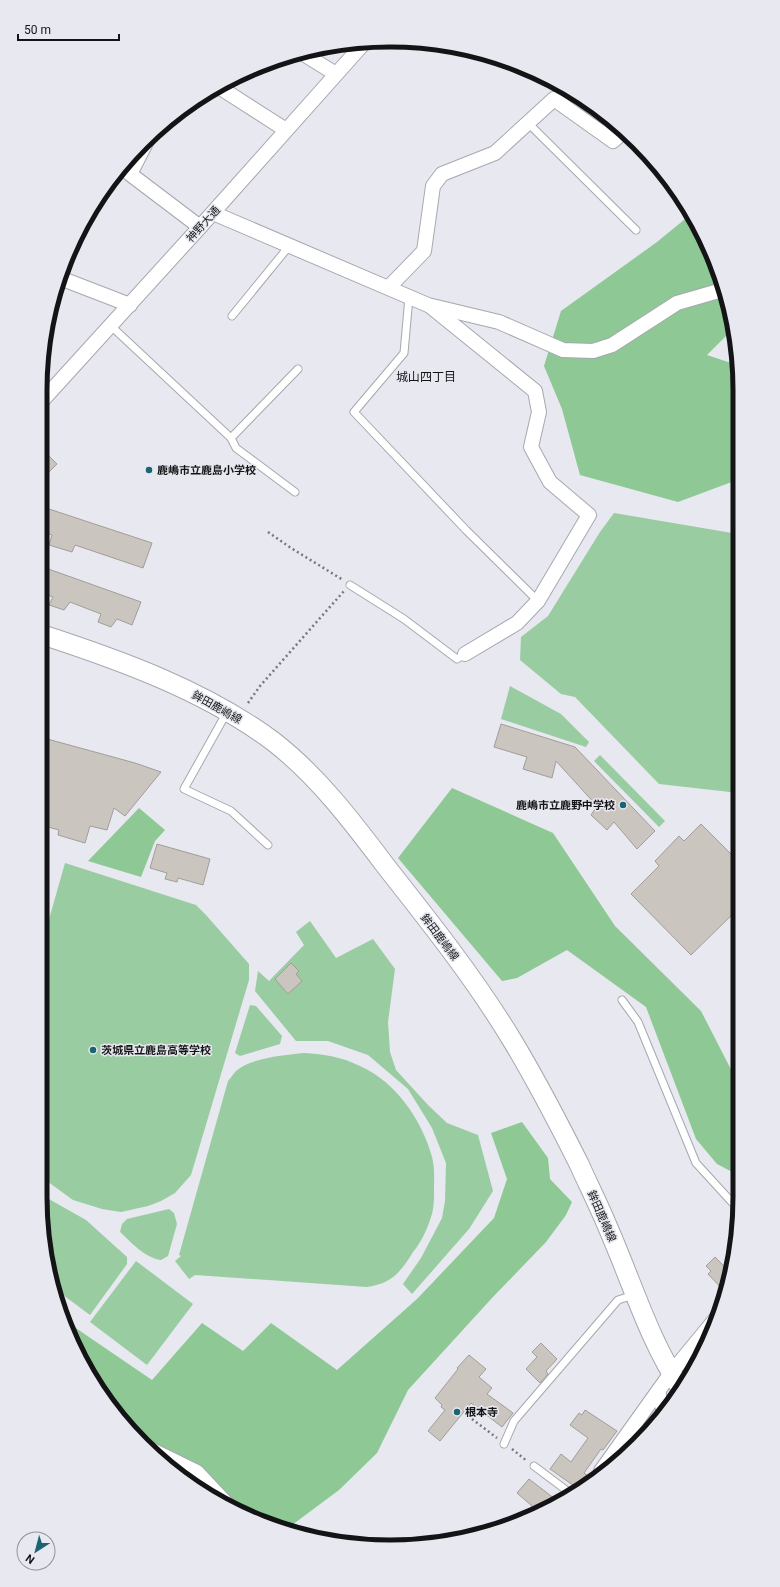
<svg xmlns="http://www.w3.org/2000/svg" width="780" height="1587" viewBox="0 0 780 1587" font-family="Roboto,'Noto Sans JP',sans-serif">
<rect width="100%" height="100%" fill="#e7e8f0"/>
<g fill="#99cca0">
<path d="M614,513L738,534L739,793L659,784L575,697L561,694L520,660L521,637L548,616L600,532Z"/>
<path d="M510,686L561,714L589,742L586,747L501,719Z"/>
<path d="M600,755L665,821L659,827L594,761Z"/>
<path d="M65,863L196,905L206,915L249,964V980L191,1175L175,1193L161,1201L148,1206L121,1212L102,1209L73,1200L40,1176V951Z"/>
<path d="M310,921L336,958L373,939L395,969L388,1022L390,1052L396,1070L428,1105L447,1123L478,1135L493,1191L469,1229L412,1294L403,1284L421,1258L442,1218L445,1201L446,1163L432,1128L408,1089L368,1055L328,1041H296L255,991L258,971L269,981L304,945L296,932Z"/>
<path d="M250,1005L256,1006L282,1036L280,1044L240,1056L235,1053Z"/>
<path d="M304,1053C324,1054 342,1057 360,1066C396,1082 422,1120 432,1157C435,1168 434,1179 434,1190C434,1199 434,1209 431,1217C427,1230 421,1242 413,1252C400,1273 392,1283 367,1287L195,1275L189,1279L175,1261L181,1256L179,1255L228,1081C231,1078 233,1074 236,1071C250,1058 285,1055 304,1053Z"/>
<path d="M40,1194L86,1220L127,1257V1264L90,1315L55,1289Z"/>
<path d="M169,1209L174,1213L177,1224L168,1256L161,1260C145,1258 132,1243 120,1232L122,1224L127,1219Z"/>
<path d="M136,1261L193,1304L147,1365L90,1322Z"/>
</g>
<g fill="#8dc895">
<path d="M690,215L713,256L733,329L707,355L737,365V480L678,502L580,475L562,409L544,366L561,311L657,242Z"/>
<path d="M452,788L553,833L615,926L701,1011L740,1087V1176L717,1164L696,1139L646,1007L567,950L517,978L502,981L398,858Z"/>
<path d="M139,808L165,830L155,841L141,877L88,861Z"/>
<path d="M522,1122L548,1158L550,1179L572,1202L566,1215L546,1242L492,1298L408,1390L377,1453L339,1490L288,1528L236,1508L223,1492L164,1448L134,1433L112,1410L64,1320L152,1380L202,1323L243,1351L271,1323L337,1370L417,1299L494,1218L507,1179L491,1133Z"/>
</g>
<g fill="#cbc5bf" stroke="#a29d97">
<path d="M40,447L57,464L40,481Z"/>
<path d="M43,507L152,543L143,568L75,545L72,552L49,545L52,535L40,531V514Z"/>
<path d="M40,566L141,602L132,625L117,619L111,627L98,622L101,614L70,602L64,610L49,605L53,597L40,592Z"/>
<path d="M501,724L575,747L655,831L637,849L614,822L607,830L591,815L597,806L556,761L552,778L523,769L527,757L494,747Z"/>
<path d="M40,737L135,763L161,772L125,816L114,808L107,830L90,826L85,843L58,835L59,830L40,825Z"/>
<path d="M701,824L739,862V908L691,955L631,894L659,866L655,861L679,836L684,841Z"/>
<path d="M157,844L210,859L203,885L178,878L177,882L165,879L167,873L150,868Z"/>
<path d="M291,963L299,971L296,974L302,981L288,994L275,979Z"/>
<path d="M715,1257L731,1273L725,1292L708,1274L711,1271L706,1266Z"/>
<path d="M541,1343L557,1359L546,1371L548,1374L540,1383L526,1369L537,1357L532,1352Z"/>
<path d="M469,1355L486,1369L479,1377L492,1388L487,1394L513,1413L502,1427L471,1403L440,1441L428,1431L445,1410L441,1407L442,1405L435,1398L458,1369L457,1368Z"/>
<path d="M585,1410L617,1431L603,1450L601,1449L584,1473L591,1478L577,1488L550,1469L561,1454L571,1462L588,1438L570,1425L579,1413L582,1415Z"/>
<path d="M529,1479L555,1499L545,1511L524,1517L532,1506L517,1493Z"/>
</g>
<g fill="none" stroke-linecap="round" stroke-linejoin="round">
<g stroke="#a7a8af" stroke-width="9">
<g id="lane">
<path d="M528,123L636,230"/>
<path d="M409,297L404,353L354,412L466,530L538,601"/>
<path d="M232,316L290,245"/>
<path d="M111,326L231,438L236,448L295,492"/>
<path d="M231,438L298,369"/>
<path d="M350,585L404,619L457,659L465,654"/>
<path d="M227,712L184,789L231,811L268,845"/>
<path d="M622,1000L638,1022L696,1163L739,1210"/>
<path d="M504,1444L514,1421L618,1300L634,1295"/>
<path d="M534,1466L570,1493"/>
</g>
</g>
<g stroke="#a7a8af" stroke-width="16">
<g id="street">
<path d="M302,53L336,74"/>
<path d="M219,87L286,130"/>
<path d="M149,137L130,174L200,227"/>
<path d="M213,213L428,305L499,322L563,350L593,351L612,345L677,303L722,290"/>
<path d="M60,278L130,305"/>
<path d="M389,287L424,251L433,186L442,174L495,153L554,99L613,141L623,132"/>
<path d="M430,306L535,391L539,412L531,447L550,482L589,515L538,601L517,623L465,654"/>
<path d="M40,403L200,227L364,43"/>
<path d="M658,1392L664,1412"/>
<path d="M148,1448L197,1472L228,1505"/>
<path d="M601,1471L671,1373L718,1316"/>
</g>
</g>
<g stroke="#a7a8af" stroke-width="21">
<path id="secondary" d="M40,634C120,660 206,691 274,742C319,777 354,824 388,869C433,926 478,983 515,1045C538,1084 559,1124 579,1164C589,1186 600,1208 609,1230C633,1285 649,1340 682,1390"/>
</g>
<g stroke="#77777c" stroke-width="2.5" stroke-dasharray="2 3" stroke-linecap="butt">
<path d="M268,532L291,548L343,580"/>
<path d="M248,703L260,686L344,591"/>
<path d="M468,1416L497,1438"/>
<path d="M512,1449L527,1461"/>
</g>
<use href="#lane" stroke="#fff" stroke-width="7"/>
<use href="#street" stroke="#fff" stroke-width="14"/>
<use href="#secondary" stroke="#fff" stroke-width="19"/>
</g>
<g fill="#1d6473" stroke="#e7e8f0" stroke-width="1.5">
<circle cx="149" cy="470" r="4"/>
<circle cx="623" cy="805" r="4"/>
<circle cx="93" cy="1050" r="4"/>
<circle cx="457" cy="1412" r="4"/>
</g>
<g text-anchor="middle" stroke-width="3" stroke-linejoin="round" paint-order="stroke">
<g font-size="11" fill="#141416" stroke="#e7e8f0">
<text transform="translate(203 224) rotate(-48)" y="4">神野大通</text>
<text transform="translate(217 707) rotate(29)" y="4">鉾田鹿嶋線</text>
<text transform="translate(440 937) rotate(53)" y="4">鉾田鹿嶋線</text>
<text transform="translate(602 1216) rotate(66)" y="4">鉾田鹿嶋線</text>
</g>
<g font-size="11" font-weight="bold" fill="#141416" stroke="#e7e8f0" text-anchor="start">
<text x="157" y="474">鹿嶋市立鹿島小学校</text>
<text x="615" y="809" text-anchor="end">鹿嶋市立鹿野中学校</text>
<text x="101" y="1054">茨城県立鹿島高等学校</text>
<text x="465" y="1416">根本寺</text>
</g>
<g font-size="12" fill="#141416" stroke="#e7e8f0">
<text x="426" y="381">城山四丁目</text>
</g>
</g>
<path d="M0 0H780V1587H0ZM390 47H390A343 343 0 0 1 733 390V1197A343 343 0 0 1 390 1540H390A343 343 0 0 1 47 1197V390A343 343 0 0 1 390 47Z" fill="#e7e8f0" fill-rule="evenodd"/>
<path fill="none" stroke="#141416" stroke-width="5" d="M390 47H390A343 343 0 0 1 733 390V1197A343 343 0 0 1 390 1540H390A343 343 0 0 1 47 1197V390A343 343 0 0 1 390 47Z"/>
<g transform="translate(36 1551) rotate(216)"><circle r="19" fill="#e7e8f0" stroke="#939399"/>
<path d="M0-3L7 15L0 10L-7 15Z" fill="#1d6473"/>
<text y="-6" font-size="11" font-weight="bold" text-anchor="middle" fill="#141416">N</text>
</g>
<path d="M18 34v6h101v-6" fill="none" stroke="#141416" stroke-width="2"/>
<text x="24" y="34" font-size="12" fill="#141416" stroke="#e7e8f0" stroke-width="3" paint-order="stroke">50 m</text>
</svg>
